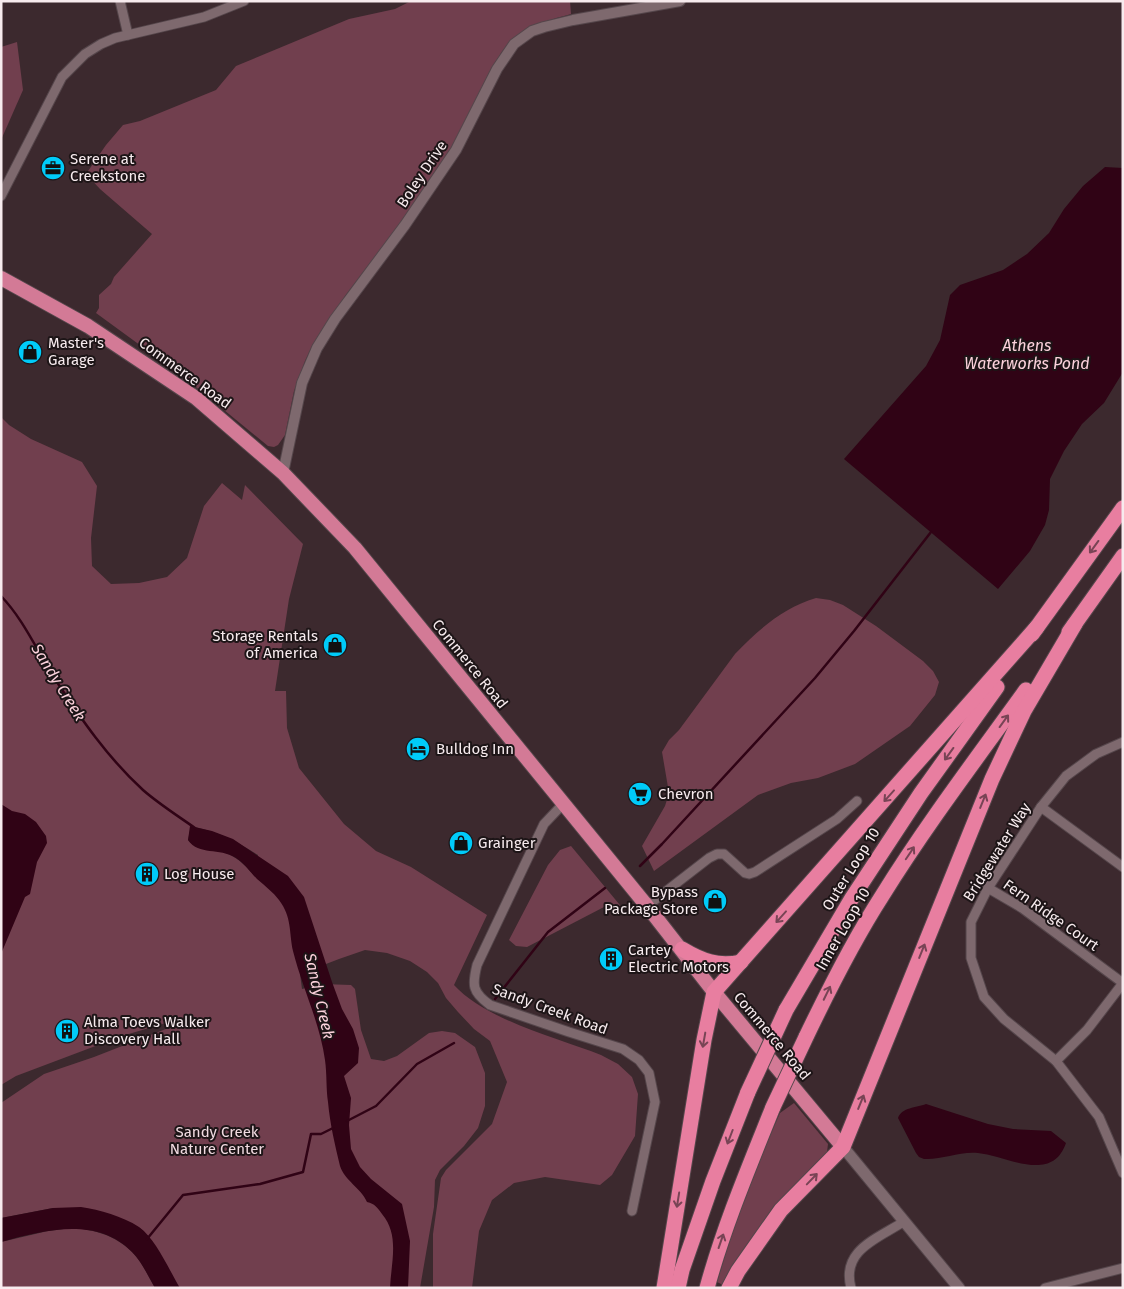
<svg xmlns="http://www.w3.org/2000/svg" width="1124" height="1289" viewBox="0 0 1124 1289" font-family="'Fira Sans',sans-serif">
<rect width="100%" height="100%" fill="#3c292e"/>
<g fill="#713f4e" fill-rule="evenodd">
<path d="M411,1H570L571,14C540,23 521,26 501,53L456,142L404,218L345,296L312,346L305,361L294,391L285,435L278,445L274,447L268,446L185,378L96,313L99,308V295L111,284L114,277L152,234L100,189L86,174L106,145L123,125L140,121L216,90L236,66L349,19L395,9Z"/>
<path d="M17,42L23,90L1,140V47Z"/>
<path d="M1,417L9,425L31,439L82,462L97,486L91,538L92,566L111,584L139,583L167,577L187,558L204,506L222,483L242,500L245,485L303,544L289,599L275,691H286L287,728L299,768L344,824L376,851L411,867L487,915L454,985C486,1020 557,1038 601,1055L618,1064L632,1077L638,1094L635,1136L612,1175L600,1185L545,1177L514,1183L492,1200L479,1231L472,1288H433V1234L441,1178L446,1170L492,1124L507,1082L490,1041L474,1029L458,1012L446,998L438,983L427,972L410,961L387,953L365,950L339,959L300,974L302,989L322,984L351,985L355,989L361,1030L371,1059L384,1061L397,1056L429,1033L442,1031L455,1033L475,1047L485,1073V1106L478,1128L464,1146L440,1170L435,1180L434,1207L420,1288H176L152,1241L140,1228L53,1208L1,1218V1103L44,1074L94,1057L194,1018L193,1015L122,1036L16,1076L1,1085ZM191,826C220,833 233,839 258,855L255,876C247,868 240,859 228,854C216,848 196,851 188,840Z"/>
<path d="M816,598L830,600L843,605L876,626L923,661L933,671L939,682L935,695L910,726L855,764L818,778L791,783L758,795L654,871L642,846L665,806L669,793L662,752L669,740L679,730L735,654C759,629 783,608 816,598Z"/>
<path d="M571,846L624,910L604,907L527,947L516,946L509,940L548,865L560,850Z"/>
<path d="M794,1103L828,1144L827,1152L723,1285L717,1282L730,1239L759,1160L780,1113Z"/>
<path d="M73,1228C100,1230 125,1239 141,1263C146,1271 150,1280 155,1288H1V1242L48,1231Z"/>
</g>
<g fill="#300315">
<path d="M1105,167L1123,168V372L1104,403L1082,424L1064,451L1050,479L1049,510L1045,525L1030,551L998,589L844,459L926,366L940,340L950,295L960,285L1003,270L1027,254L1049,233L1064,209L1083,186Z"/>
<path d="M1,804L12,811L25,814L36,822L46,836L47,843L37,862L30,894L25,897L1,954Z"/>
<path d="M190,826L212,831L233,839L288,876L304,897L332,982L342,1009L353,1029L359,1048L358,1063L344,1076L351,1098L349,1125L351,1149L360,1167L371,1179L402,1204L410,1241L408,1288H390C391,1263 400,1235 382,1214C377,1207 375,1204 367,1202C361,1188 345,1181 340,1166C335,1145 330,1124 328,1102C326,1089 327,1074 325,1060C320,1023 302,987 293,951C289,932 292,917 279,900C273,892 265,886 257,879C250,872 245,864 236,858C219,847 199,856 188,840Z"/>
<path d="M926,1104L988,1124L1013,1129L1051,1131L1066,1143C1052,1184 1007,1156 978,1153C960,1151 942,1160 924,1159L919,1157L916,1153L898,1118C902,1107 916,1108 926,1104Z"/>
<path d="M81,1207C100,1210 122,1216 139,1227C156,1239 169,1270 180,1288H155C148,1276 142,1262 132,1252C97,1216 44,1230 1,1242V1218L53,1208Z"/>
</g>
<g fill="none" stroke-linecap="round" stroke-linejoin="round">
<g stroke="#300315" stroke-width="2.5">
<path d="M1,596C24,620 37,651 55,679C81,719 108,758 143,790C159,804 178,816 195,828"/>
<path d="M640,866L662,844L815,678L854,631L931,532"/>
<path d="M495,999L548,932L605,888"/>
<path d="M347,1121L376,1106L417,1064L454,1043"/>
<path d="M147,1239L183,1195L260,1184L303,1172L311,1134H321L333,1128"/>
</g>
<g stroke="#55464b" stroke-width="11">
<g id="minor">
<path d="M120,1L128,35"/>
<path d="M1,196L62,77L85,54L101,44L115,38L204,17L244,1"/>
<path d="M1123,742L1096,754L1066,776L1041,807L988,888L971,922V958L984,997L1004,1019L1056,1061L1099,1117L1123,1173"/>
<path d="M563,804L544,824L477,965C472,985 472,992 490,1005L569,1032L623,1049L639,1060L649,1073L655,1102L632,1211"/>
<path d="M1041,807L1123,867"/>
<path d="M988,888L1022,908L1123,983"/>
<path d="M647,906L709,858L717,854H724L745,873L749,874L755,872L837,819L857,801"/>
<path d="M1056,1061L1087,1030L1123,983"/>
<path d="M851,1288C841,1250 877,1239 903,1222"/>
<path d="M1045,1288L1123,1268"/>
</g>
</g>
<g stroke="#55464b" stroke-width="12">
<path id="tertiary" d="M283,473L302,383L317,348L335,319L405,225L456,150L497,69L514,44L532,31L544,27L573,20L680,1"/>
</g>
<g stroke="#55464b" stroke-width="13">
<path id="secondary" d="M843,1147L959,1288"/>
</g>
<g stroke="#55464b" stroke-width="16">
<path id="trunk" d="M1,278L88,326L196,398L283,473L355,548L647,906L714,992L843,1147"/>
</g>
<g stroke="#55464b" stroke-width="17">
<g id="motorway">
<path d="M1069,632L1123,556"/>
<path d="M1032,634L1123,508"/>
<path d="M682,949C702,961 718,967 741,962"/>
<path d="M786,1010L852,898L921,793L997,687"/>
<path d="M806,1037C829,989 853,941 882,896C926,825 977,758 1026,690"/>
<path d="M664,1288L704,1040L714,992L1037,627"/>
<path d="M678,1288L682,1270L713,1181L748,1092"/>
<path d="M707,1288C724,1226 749,1167 773,1107"/>
<path d="M729,1288L738,1271L781,1210L843,1147L992,779L1024,711L1075,624"/>
</g>
</g>
<use href="#minor" stroke="#7e696e" stroke-width="9"/>
<use href="#tertiary" stroke="#7e696e" stroke-width="10"/>
<use href="#secondary" stroke="#7e696e" stroke-width="11"/>
<use href="#trunk" stroke="#d37a96" stroke-width="14"/>
<use href="#motorway" stroke="#e87ea0" stroke-width="15"/>
<g stroke="#55464b" stroke-width="17" stroke-linecap="butt">
<g id="motorway-bridge">
<path d="M748,1092L786,1010"/>
<path d="M773,1107L806,1037"/>
</g>
</g>
<use href="#motorway-bridge" stroke="#e87ea0" stroke-width="15"/>
</g>
<defs><path id="oneway-shaft" d="M-6 0H5M1.5-3L5.5 0L1.5 3" fill="none" stroke-width="1.6" stroke-linecap="round" stroke-linejoin="round" transform="scale(1.25)"/></defs>
<g stroke="#784455">
<use href="#oneway-shaft" transform="translate(1094 547) rotate(126)"/>
<use href="#oneway-shaft" transform="translate(1004 721) rotate(-54)"/>
<use href="#oneway-shaft" transform="translate(949 754) rotate(126)"/>
<use href="#oneway-shaft" transform="translate(889 796) rotate(132)"/>
<use href="#oneway-shaft" transform="translate(983 801) rotate(-68)"/>
<use href="#oneway-shaft" transform="translate(910 853) rotate(-56)"/>
<use href="#oneway-shaft" transform="translate(781 917) rotate(132)"/>
<use href="#oneway-shaft" transform="translate(922 951) rotate(-68)"/>
<use href="#oneway-shaft" transform="translate(827 993) rotate(-64)"/>
<use href="#oneway-shaft" transform="translate(704 1040) rotate(100)"/>
<use href="#oneway-shaft" transform="translate(861 1102) rotate(-68)"/>
<use href="#oneway-shaft" transform="translate(730 1137) rotate(111)"/>
<use href="#oneway-shaft" transform="translate(812 1179) rotate(-46)"/>
<use href="#oneway-shaft" transform="translate(678 1200) rotate(99)"/>
<use href="#oneway-shaft" transform="translate(721 1241) rotate(-71)"/>
</g>
<defs>
<g id="office-disc" transform="scale(1.25)"><circle r="9.5" fill="#00cbf9" stroke="#1d1517"/><path d="M-6-3h4V-5.5h4V-3h4V5H-6ZM-1-4.5V-3h2v-1.5ZM-6 0V1H6V0Z" fill="#111"/></g>
<g id="shop-disc" transform="scale(1.25)"><circle r="9.5" fill="#00cbf9" stroke="#1d1517"/><path d="M-5-2.5h2.3a2.7 3.5 0 0 1 5.4 0H5L5.5 6h-11ZM-1.5-2.5h3a1.5 2.3 0 0 0-3 0Z" fill="#111"/></g>
<g id="hotel-disc" transform="scale(1.25)"><circle r="9.5" fill="#00cbf9" stroke="#1d1517"/><path d="M-6-4.5h1.5V1H6V5H4.5V3h-9V5H-6ZM-4 0a1.8 1.8 0 1 1 3.6 0ZM.5 0V-2.5h3Q6-2.5 6 0Z" fill="#111"/></g>
<g id="supermarket-disc" transform="scale(1.25)"><circle r="9.5" fill="#00cbf9" stroke="#1d1517"/><path d="M-6-5.5h2.5l.6 2H6L4.5 2H-2.5L-4.4-4H-6ZM-1.5 3.2a1.3 1.3 0 1 0 .1 0ZM3 3.2a1.3 1.3 0 1 0 .1 0Z" fill="#111"/></g>
<g id="building-disc" transform="scale(1.25)"><circle r="9.5" fill="#00cbf9" stroke="#1d1517"/><path d="M-4-6H4V6H1V3H-1V6H-4ZM-2.5-4.3h1.7v1.8h-1.7ZM.8-4.3h1.7v1.8H.8ZM-2.5-1h1.7V.8h-1.7ZM.8-1h1.7V.8H.8Z" fill="#111"/></g>
</defs>
<g fill-rule="evenodd">
<use href="#office-disc" x="53" y="168"/>
<use href="#shop-disc" x="30" y="352"/>
<use href="#shop-disc" x="335" y="645"/>
<use href="#hotel-disc" x="418" y="749"/>
<use href="#supermarket-disc" x="640" y="794"/>
<use href="#shop-disc" x="461" y="843"/>
<use href="#building-disc" x="147" y="874"/>
<use href="#shop-disc" x="715" y="901"/>
<use href="#building-disc" x="611" y="959"/>
<use href="#building-disc" x="67" y="1031"/>
</g>
<g text-anchor="middle" stroke-width="4" stroke-linejoin="round" paint-order="stroke">
<g font-size="15" fill="#f7ebee" stroke="#1d1517" text-anchor="start">
<text x="70" y="164">Serene at<tspan x="70" dy="17">Creekstone</tspan></text>
<text x="48" y="348">Master's<tspan x="48" dy="17">Garage</tspan></text>
<text x="318" y="641" text-anchor="end">Storage Rentals<tspan x="318" dy="17">of America</tspan></text>
<text x="436" y="754">Bulldog Inn</text>
<text x="658" y="799">Chevron</text>
<text x="478" y="848">Grainger</text>
<text x="164" y="879">Log House</text>
<text x="698" y="897" text-anchor="end">Bypass<tspan x="698" dy="17">Package Store</tspan></text>
<text x="628" y="955">Cartey<tspan x="628" dy="17">Electric Motors</tspan></text>
<text x="84" y="1027">Alma Toevs Walker<tspan x="84" dy="17">Discovery Hall</tspan></text>
</g>
<g font-size="15" fill="#f7ebee" stroke="#1d1517">
<text transform="translate(422 174) rotate(-56)" y="5">Boley Drive</text>
<text transform="translate(185 373) rotate(36)" y="5">Commerce Road</text>
<text transform="translate(470 664) rotate(51)" y="5">Commerce Road</text>
<text transform="translate(997 852) rotate(-58)" y="5">Bridgewater Way</text>
<text transform="translate(851 869) rotate(-58)" y="5">Outer Loop 10</text>
<text transform="translate(1051 915) rotate(35)" y="5">Fern Ridge Court</text>
<text transform="translate(843 929) rotate(-60)" y="5">Inner Loop 10</text>
<text transform="translate(550 1009) rotate(20)" y="5">Sandy Creek Road</text>
<text transform="translate(772 1036) rotate(50)" y="5">Commerce Road</text>
</g>
<g font-size="15" fill="#f1dbe1" stroke="#1d1517">
<text x="217" y="1137">Sandy Creek<tspan x="217" dy="17">Nature Center</tspan></text>
</g>
<g font-size="16" font-style="italic" fill="#fcd2dc" stroke="#1d1517">
<text x="1027" y="351">Athens<tspan x="1027" dy="18">Waterworks Pond</tspan></text>
<text transform="translate(59 682) rotate(58)" y="6">Sandy Creek</text>
<text transform="translate(320 996) rotate(77)" y="6">Sandy Creek</text>
</g>
</g>
<rect width="1124" height="1289" fill="none" stroke="#f7ebee" stroke-width="5"/>
</svg>
